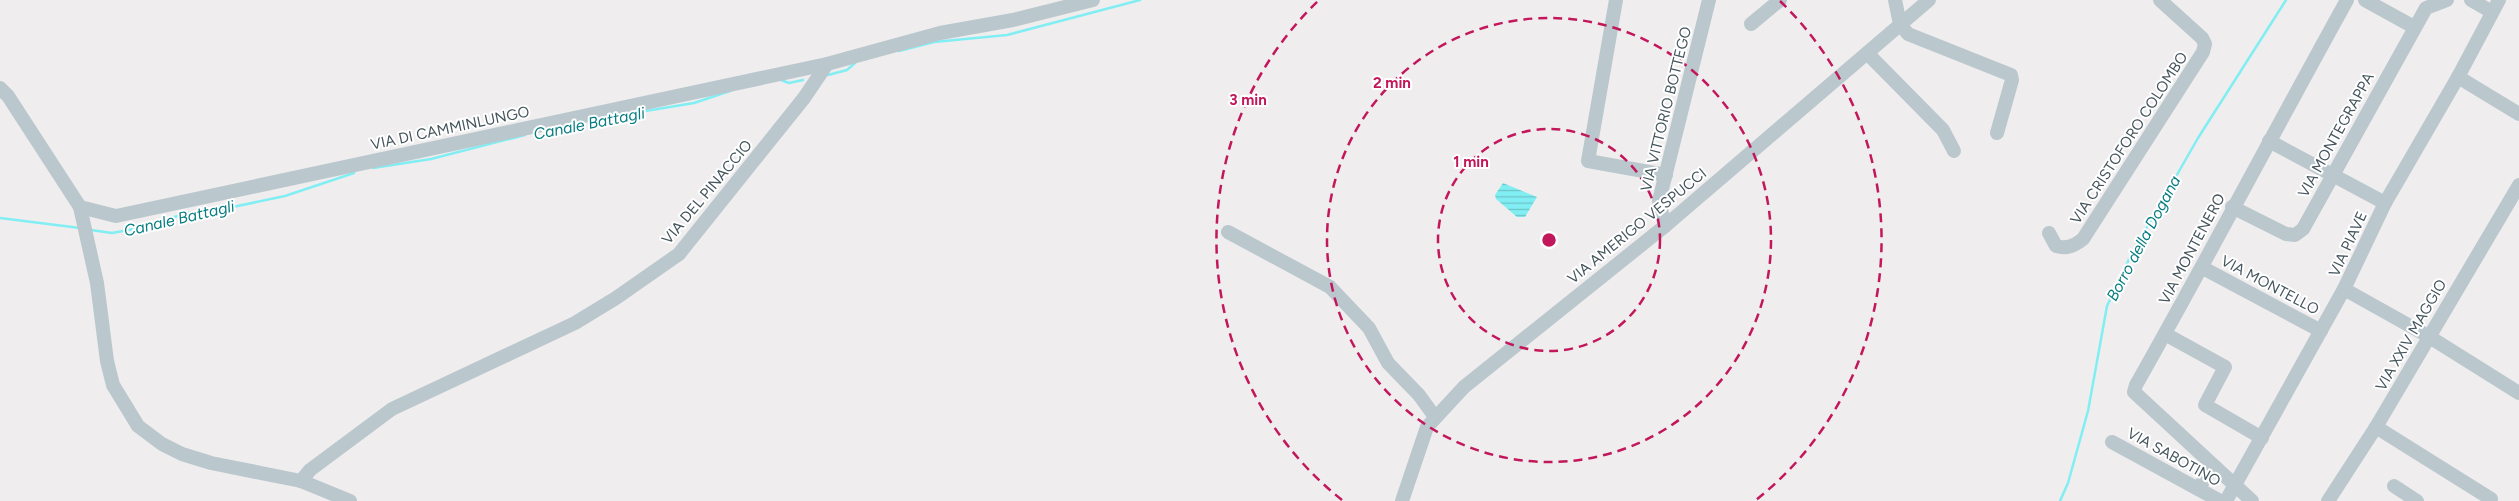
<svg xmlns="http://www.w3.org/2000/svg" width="2519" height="501" viewBox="0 0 2519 501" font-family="Figtree,sans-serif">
<defs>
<pattern id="water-rules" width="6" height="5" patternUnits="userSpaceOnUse" patternTransform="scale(1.25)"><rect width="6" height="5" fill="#81eef3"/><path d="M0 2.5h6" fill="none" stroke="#6bc4c8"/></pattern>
</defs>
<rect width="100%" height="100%" fill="#f0edee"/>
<path fill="url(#water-rules)" d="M1503,183L1537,197L1525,217H1517L1496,199L1495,195Z"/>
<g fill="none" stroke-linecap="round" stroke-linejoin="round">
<g stroke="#81eef3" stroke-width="2.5">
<path d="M899,51L934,42L1007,35L1140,0"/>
<path d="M828,75L847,70L855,63"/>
<path d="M781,80L789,83L803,80"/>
<path d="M621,115L694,103L730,91"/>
<path d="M373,168L431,159L525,135"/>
<path d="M0,218L80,228"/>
<path d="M91,230L112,233L134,229L188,213L214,211L285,196L354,173"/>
<path d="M2060,501L2068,483L2088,411L2107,306L2131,255L2198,138L2286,0"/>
</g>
<g stroke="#bac8ce" stroke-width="14">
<path d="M1616,0L1588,161L1666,175"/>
<path d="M1895,0L1900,24"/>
<path d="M2365,0L2414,27"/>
<path d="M2471,0L2492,12"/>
<path d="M1751,24L1780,0"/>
<path d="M1900,24L1908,34L2011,75L2012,80L1997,133"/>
<path d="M1868,54L1943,130L1954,151"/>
<path d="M2458,77L2519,114"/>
<path d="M0,88L8,96L80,207L97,283L107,361L113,385L138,426L162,444L182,454L211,463L301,481L350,501"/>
<path d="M2269,141L2385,203"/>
<path d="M80,207L116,216L827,64"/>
<path d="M2232,207L2286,234L2295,235L2303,229L2426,8L2447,0"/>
<path d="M1665,226L1659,201L1709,0"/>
<path d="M1228,232L1330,287L1369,328L1388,363L1419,395L1435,417"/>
<path d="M2049,233L2056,246C2067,249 2074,246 2083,239L2203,52L2205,44L2202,38L2160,0"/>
<path d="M2203,268L2321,331"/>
<path d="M2344,289L2428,336L2519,393"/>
<path d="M2165,334L2225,367L2205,405L2262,438"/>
<path d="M2376,427L2491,499"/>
<path d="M2112,442L2220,501"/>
<path d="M301,481L310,470L392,409L575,323L616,298L679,254L804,98L827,64L940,33L1013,20L1093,0"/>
<path d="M2394,486L2417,501"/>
<path d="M2198,489L2213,466"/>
<path d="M1402,501L1427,427L1464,387L1665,226L1929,0"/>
<path d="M2226,501L2344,289L2385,203L2458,77L2499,0"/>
<path d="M2252,501L2134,392L2136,385C2208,258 2276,128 2347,0"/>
<path d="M2328,501L2376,427L2519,185"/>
</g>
</g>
<g fill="none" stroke="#c2185b" stroke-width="2.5" stroke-dasharray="9 6">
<circle cx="1549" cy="240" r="111"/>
<circle cx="1549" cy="240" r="222"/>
<path d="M1342 500A332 332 0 0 1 1318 1M1780 1A332 332 0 0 1 1756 500"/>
</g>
<g text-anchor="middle" stroke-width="4" stroke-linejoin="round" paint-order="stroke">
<g font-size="15" fill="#44555c" stroke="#fff">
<text transform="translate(1666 109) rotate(-76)" y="5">VIA VITTORIO BOTTEGO</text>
<text transform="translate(450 128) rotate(-12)" y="5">VIA DI CAMMINLUNGO</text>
<text transform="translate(2336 135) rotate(-61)" y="5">VIA MONTEGRAPPA</text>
<text transform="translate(2129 138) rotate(-57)" y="5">VIA CRISTOFORO COLOMBO</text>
<text transform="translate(707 192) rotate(-50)" y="5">VIA DEL PINACCIO</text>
<text transform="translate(1637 226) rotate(-39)" y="5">VIA AMERIGO VESPUCCI</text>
<text transform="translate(2348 244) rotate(-65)" y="5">VIA PIAVE</text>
<text transform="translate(2192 249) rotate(-62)" y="5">VIA MONTENERO</text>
<text transform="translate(2270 285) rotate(28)" y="5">VIA MONTELLO</text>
<text transform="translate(2411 335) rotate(-60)" y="5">VIA XXIV MAGGIO</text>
<text transform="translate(2174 457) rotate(29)" y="5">VIA SABOTINO</text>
</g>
<g font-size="16" font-style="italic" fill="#067d82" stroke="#fff">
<text transform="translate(589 123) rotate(-11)" y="6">Canale Battagli</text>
<text transform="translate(179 218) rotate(-13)" y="6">Canale Battagli</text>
<text transform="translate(2143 238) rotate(-62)" y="6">Borro della Dogana</text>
</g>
</g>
<circle cx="1549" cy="240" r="8" fill="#c2185b" stroke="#fff" stroke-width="2.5"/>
<g font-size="15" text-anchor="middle" font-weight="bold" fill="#c2185b" stroke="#fff" stroke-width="4" stroke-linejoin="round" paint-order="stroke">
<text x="1392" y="88">2 min</text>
<text x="1248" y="105">3 min</text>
<text x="1471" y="167">1 min</text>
</g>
</svg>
